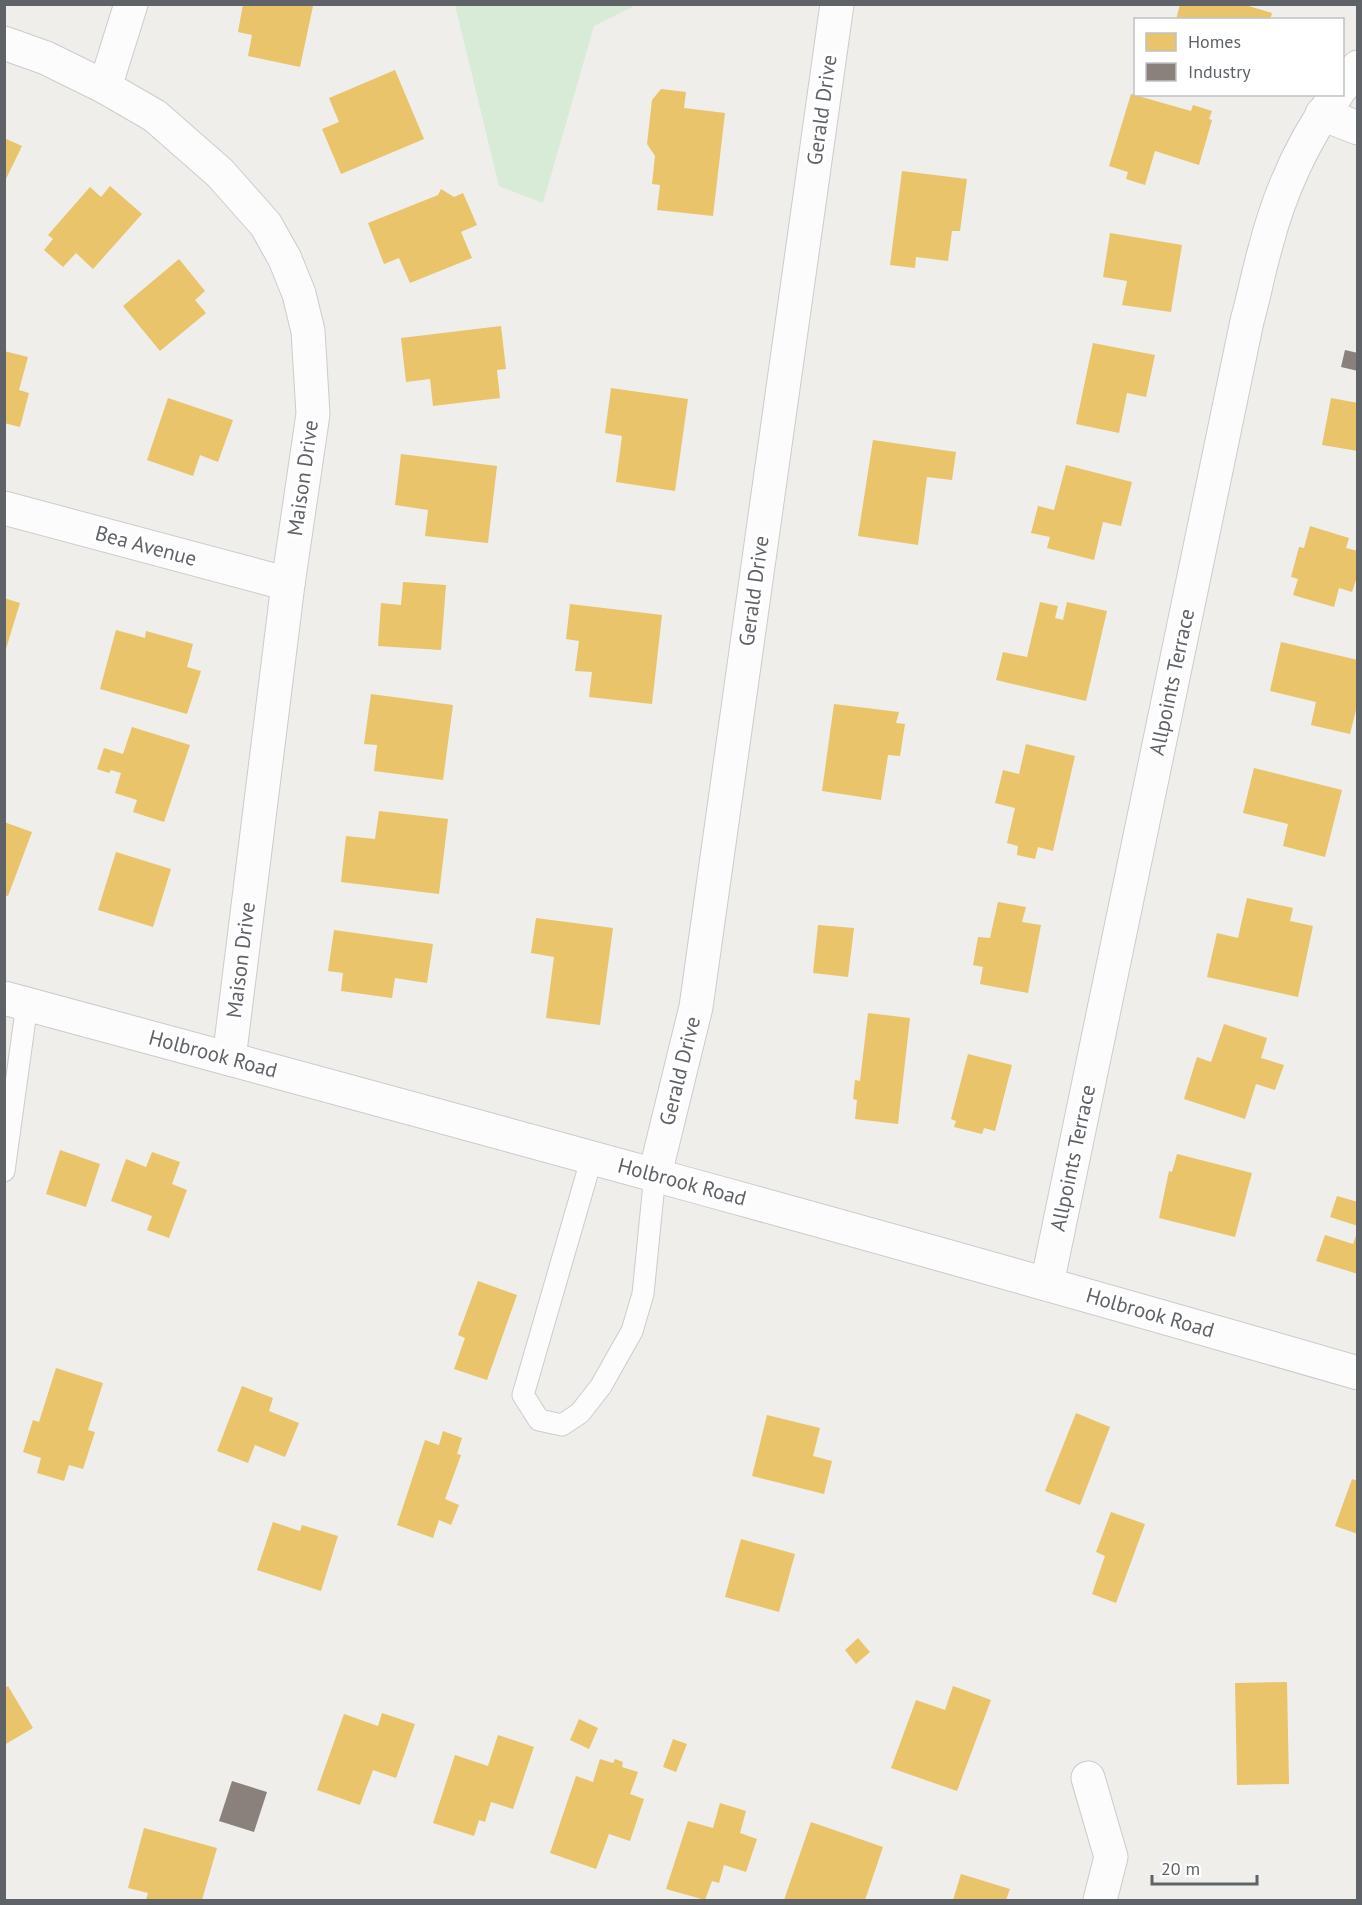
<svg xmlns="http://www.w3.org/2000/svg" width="1362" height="1905" viewBox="0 0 1362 1905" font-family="'PT Sans',sans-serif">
<rect width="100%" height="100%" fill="#efeeea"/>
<path fill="#d8ebd6" d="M455,5H636L594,26L543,203L499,186Z"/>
<g fill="#e9c46a">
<path d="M243,4L313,6L300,67L248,56L252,35L238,32Z"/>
<path d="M1180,4H1242L1272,13L1270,20H1176Z"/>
<path d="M395,70L424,139L341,174L322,129L339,122L329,98Z"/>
<path d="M661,89L686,92L684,108L725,113L713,216L657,210L660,185L652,184L655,156L647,144L652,100Z"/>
<path d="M1131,94L1191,111L1193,105L1212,111L1209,119L1212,120L1199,165L1155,151L1145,185L1126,179L1128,172L1109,166Z"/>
<path d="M4,138L22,146L4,183Z"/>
<path d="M902,171L967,179L960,231H952L948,261L916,257L915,268L890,265Z"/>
<path d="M110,186L142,214L93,269L76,253L63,267L44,250L53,239L48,235L90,187L101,197Z"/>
<path d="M441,189L454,197L463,193L477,225L461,232L472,258L410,283L399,258L384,264L368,223L438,195Z"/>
<path d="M1110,233L1182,245L1171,312L1122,305L1127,281L1103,277Z"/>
<path d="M179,259L205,291L195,300L206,313L160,351L123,306Z"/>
<path d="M501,326L506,369L497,370L500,398L433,406L430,379L406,382L401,338Z"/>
<path d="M1093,343L1155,355L1146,397L1127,393L1119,433L1076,424Z"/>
<path d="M4,351L28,357L19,390L29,393L20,427L4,423Z"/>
<path d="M611,388L688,399L675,491L616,482L622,436L605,433Z"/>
<path d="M168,398L233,420L218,462L200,455L193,476L147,460Z"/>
<path d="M1331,398L1358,403V451L1322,445Z"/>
<path d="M873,440L956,452L952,480L927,477L918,545L858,536Z"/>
<path d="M401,454L497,466L488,543L425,536L428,510L395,505Z"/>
<path d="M1066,465L1132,482L1121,526L1103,522L1094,560L1047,548L1050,537L1031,533L1038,506L1054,510Z"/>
<path d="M1310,526L1349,538L1346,548L1358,551V574L1352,592L1339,588L1334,607L1293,595L1298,579L1291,577L1299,547L1304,548Z"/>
<path d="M403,582L446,585L441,650L378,646L381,603L401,605Z"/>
<path d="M4,598L20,603L5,652H4Z"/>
<path d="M1040,602L1058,606L1055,618L1063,620L1067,602L1107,611L1086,701L996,680L1003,652L1027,657Z"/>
<path d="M570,604L662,615L652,704L589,697L592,672L575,671L579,641L566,639Z"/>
<path d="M116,630L145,638L146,631L193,644L187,667L201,671L187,714L100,689Z"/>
<path d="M1281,642L1358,660V702L1350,734L1311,725L1316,702L1270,691Z"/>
<path d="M371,694L453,705L443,780L374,771L377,745L364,744Z"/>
<path d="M834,704L899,712L896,723L905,724L900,756L888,755L881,800L822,791Z"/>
<path d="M132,727L190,745L164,822L133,812L137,800L115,793L121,773L111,770L109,773L97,769L104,748L123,754Z"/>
<path d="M1026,744L1075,756L1053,851L1038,847L1035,859L1017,855L1018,846L1007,843L1015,808L995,803L1003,770L1019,774Z"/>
<path d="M1254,768L1342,790L1325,857L1283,846L1288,824L1243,813Z"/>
<path d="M379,811L448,819L439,894L341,882L346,836L375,839Z"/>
<path d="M4,822L32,832L8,896L4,895Z"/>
<path d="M116,852L171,869L153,927L98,910Z"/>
<path d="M1247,898L1293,908L1290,921L1313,926L1298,997L1207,977L1217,933L1238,938Z"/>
<path d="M998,902L1026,907L1022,922L1041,925L1028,993L980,984L983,967L973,965L978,937L990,938Z"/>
<path d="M536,918L613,928L600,1025L546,1018L554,957L531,953Z"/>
<path d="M818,925L854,928L848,977L813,973Z"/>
<path d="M334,930L433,944L427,983L395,978L392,998L341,991L343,973L328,971Z"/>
<path d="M868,1013L910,1018L898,1124L855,1119L857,1100L853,1099L855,1080L860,1081Z"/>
<path d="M1224,1024L1267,1038L1261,1058L1284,1065L1275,1090L1256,1084L1245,1119L1184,1099L1197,1057L1211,1062Z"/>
<path d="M968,1054L1012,1065L995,1131L984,1128L982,1134L954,1127L956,1121L951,1119Z"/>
<path d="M60,1150L100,1164L86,1207L46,1194Z"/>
<path d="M152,1152L180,1162L172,1184L187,1190L169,1238L147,1230L152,1216L111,1201L126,1159L146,1167Z"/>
<path d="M1177,1154L1252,1173L1235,1237L1159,1218L1169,1171L1172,1172Z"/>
<path d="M1337,1196L1358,1202V1226L1330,1217Z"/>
<path d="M1358,1230V1274L1316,1261L1325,1235L1353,1244Z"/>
<path d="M478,1281L517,1295L487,1380L454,1369L465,1338L458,1335Z"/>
<path d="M56,1368L103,1383L88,1430L95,1432L83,1469L69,1465L64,1481L37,1473L41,1458L23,1452L33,1420L39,1422Z"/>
<path d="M242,1386L273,1398L269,1411L299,1423L285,1457L255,1445L248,1463L217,1451Z"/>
<path d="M1076,1413L1110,1427L1080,1505L1045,1491Z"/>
<path d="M767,1415L820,1428L813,1456L832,1461L824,1494L752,1476Z"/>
<path d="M443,1431L462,1438L457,1454L461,1455L445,1499L459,1505L451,1525L439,1520L433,1538L397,1525L425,1440L439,1445Z"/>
<path d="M1352,1479L1358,1481V1534L1335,1526Z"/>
<path d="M1111,1512L1145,1524L1116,1603L1092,1594L1105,1556L1096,1552Z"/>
<path d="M273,1522L300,1531L302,1525L338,1536L321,1591L257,1570Z"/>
<path d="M741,1539L795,1554L779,1612L725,1597Z"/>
<path d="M858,1638L870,1652L856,1664L845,1650Z"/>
<path d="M1287,1682L1289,1784L1237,1785L1235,1683Z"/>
<path d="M8,1686L33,1728L4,1745V1688Z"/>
<path d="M953,1686L991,1700L957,1791L891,1768L916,1700L945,1710Z"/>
<path d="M382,1713L415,1724L396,1778L373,1770L360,1805L317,1790L344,1714L378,1726Z"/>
<path d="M579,1719L598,1728L589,1749L570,1740Z"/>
<path d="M498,1735L534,1747L513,1809L491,1802L485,1822L479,1820L474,1836L433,1823L455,1755L488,1766Z"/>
<path d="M673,1739L687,1744L676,1772L663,1767Z"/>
<path d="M600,1759L613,1763L615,1759L623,1762L622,1767L638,1772L630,1794L644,1799L630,1841L609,1834L596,1869L550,1853L576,1776L593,1782Z"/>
<path d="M720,1803L746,1811L740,1833L757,1839L746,1872L724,1865L719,1883L712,1881L705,1900L666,1889L688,1821L713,1828Z"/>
<path d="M811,1822L883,1847L865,1900H784Z"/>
<path d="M144,1828L217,1848L202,1900H146L148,1893L128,1888Z"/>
<path d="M961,1874L1010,1889L1006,1900H953Z"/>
</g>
<g fill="#8a817c">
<path d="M1345,350L1358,353V371L1341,367Z"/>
<path d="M232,1781L267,1792L254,1832L219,1821Z"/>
</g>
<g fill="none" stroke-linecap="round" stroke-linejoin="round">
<g stroke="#cbcccc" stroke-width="23">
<g id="lane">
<path d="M592,1157L523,1395L539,1420L562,1425L580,1413L601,1386L632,1331L643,1294L655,1174"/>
<path d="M4,1171L27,1004"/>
</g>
</g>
<g stroke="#cbcccc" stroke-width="35">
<g id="street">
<path d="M4,43L46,58L105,87L155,116L220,173L266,225L285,259L299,294L308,331L313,414L288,584L229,1059"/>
<path d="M105,87L131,4"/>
<path d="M1342,87L1358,67"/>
<path d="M1322,114L1358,128"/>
<path d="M4,508L288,584"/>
<path d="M655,1174L696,1007L837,4"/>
<path d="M1047,1284L1247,321C1254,297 1258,273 1265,249C1279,194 1303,140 1337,94"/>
<path d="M1088,1778L1111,1857L1100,1900"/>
</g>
</g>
<g stroke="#cacacb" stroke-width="35">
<path id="secondary" d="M4,998C456,1120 908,1243 1358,1373"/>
</g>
<use href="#lane" stroke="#fdfcfc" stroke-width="21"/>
<use href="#street" stroke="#fdfcfc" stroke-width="33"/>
<use href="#secondary" stroke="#fdfcfc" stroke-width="33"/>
</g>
<g text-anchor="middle" stroke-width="6" stroke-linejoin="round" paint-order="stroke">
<g font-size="21" fill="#5f6368" stroke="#fff">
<text transform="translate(822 110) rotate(-82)" y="7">Gerald Drive</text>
<text transform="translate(303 478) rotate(-82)" y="7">Maison Drive</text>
<text transform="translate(146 546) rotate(15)" y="7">Bea Avenue</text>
<text transform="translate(754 591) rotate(-82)" y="7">Gerald Drive</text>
<text transform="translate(1172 682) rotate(-78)" y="7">Allpoints Terrace</text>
<text transform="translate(241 960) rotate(-83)" y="7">Maison Drive</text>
<text transform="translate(213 1054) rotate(15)" y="7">Holbrook Road</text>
<text transform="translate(680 1071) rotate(-76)" y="7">Gerald Drive</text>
<text transform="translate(1073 1158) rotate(-78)" y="7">Allpoints Terrace</text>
<text transform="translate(682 1182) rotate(15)" y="7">Holbrook Road</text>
<text transform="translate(1150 1313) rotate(16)" y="7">Holbrook Road</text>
</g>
</g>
<rect width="1362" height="1905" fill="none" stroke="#5f6368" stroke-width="12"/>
<rect x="1134" y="18" width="210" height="78" fill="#ffffff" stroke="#bfc1c3" stroke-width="1.5"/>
<rect x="1146" y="33" width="30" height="18" fill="#e9c46a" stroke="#bfc1c3" stroke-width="1.5"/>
<text x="1188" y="48" font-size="18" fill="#5f6368">Homes</text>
<rect x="1146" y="63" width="30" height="18" fill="#8a817c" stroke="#bfc1c3" stroke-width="1.5"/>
<text x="1188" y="78" font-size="18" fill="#5f6368">Industry</text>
<path d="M1152 1875v9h105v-9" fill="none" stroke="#5f6368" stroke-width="3"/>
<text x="1161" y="1875" font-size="18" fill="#5f6368" stroke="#ffffff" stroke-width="4.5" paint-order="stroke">20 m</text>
</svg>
